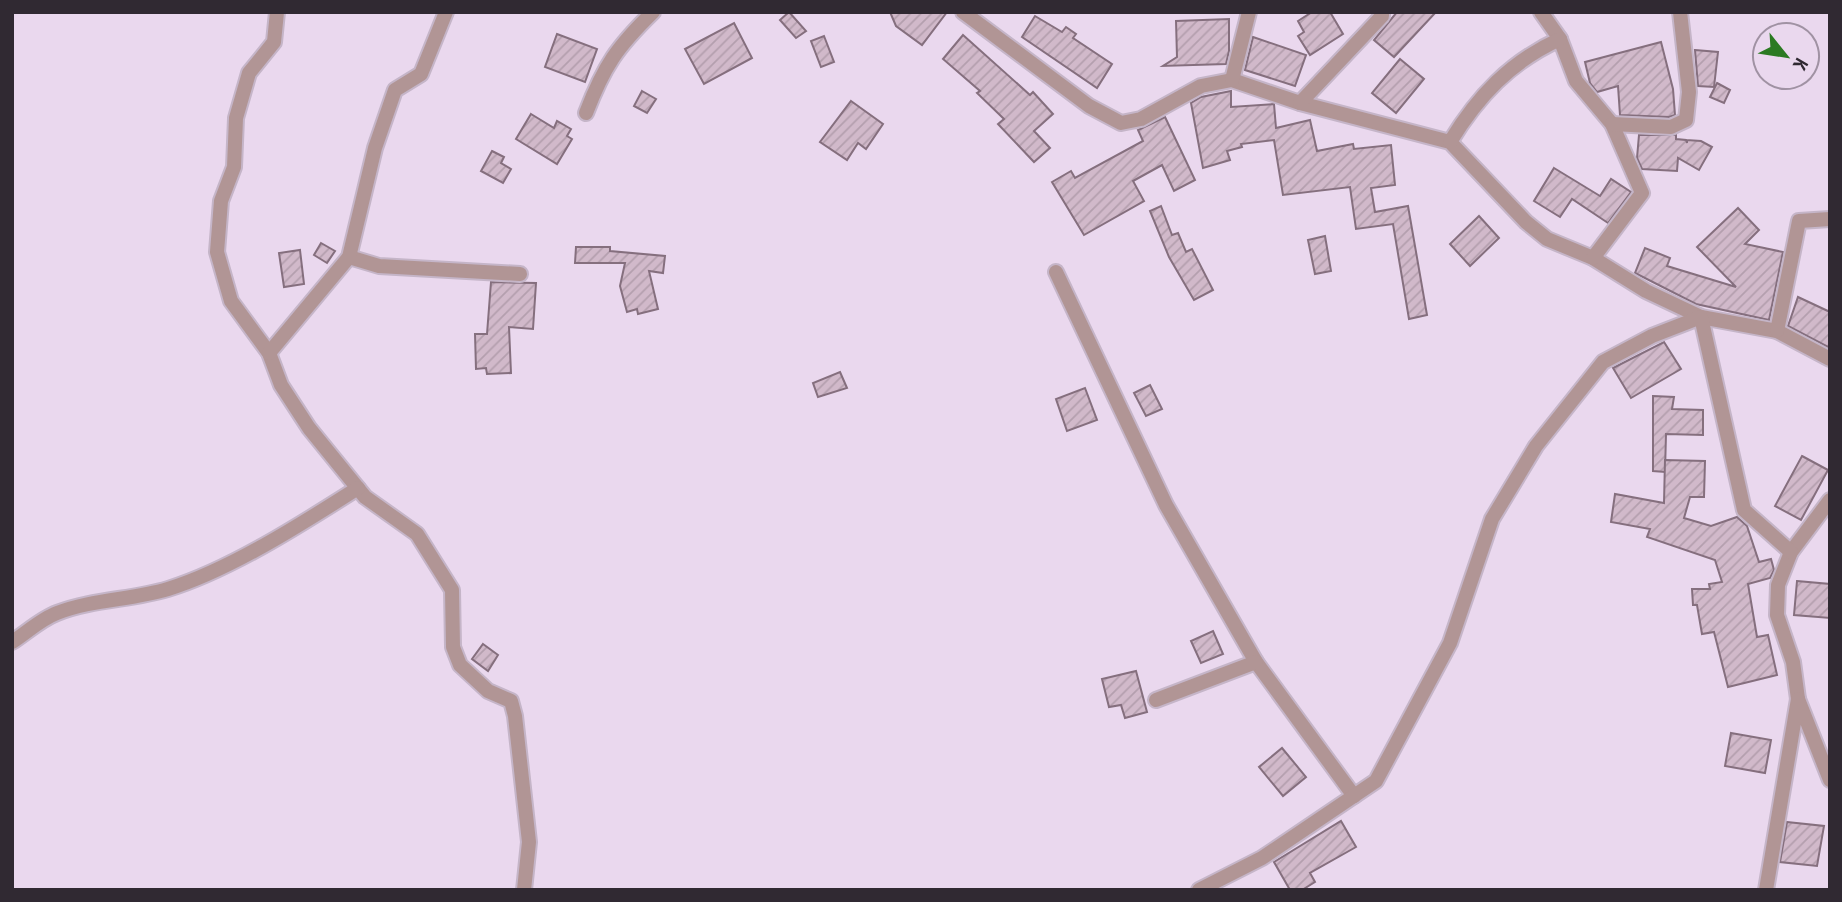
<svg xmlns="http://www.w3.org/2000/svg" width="1842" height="902" viewBox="0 0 1842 902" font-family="'PT Sans Narrow',sans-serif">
<defs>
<pattern id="building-hatch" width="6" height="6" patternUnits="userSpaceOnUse" patternTransform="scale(1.75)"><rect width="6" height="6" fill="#d1b9ca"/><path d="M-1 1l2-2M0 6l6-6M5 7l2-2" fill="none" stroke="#b49fae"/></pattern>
</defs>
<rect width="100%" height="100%" fill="#ead8ee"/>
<g fill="url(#building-hatch)" stroke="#856f7e" stroke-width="2">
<path d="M789,12L806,31L796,38L780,20Z"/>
<path d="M890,12H947L922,45L896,26Z"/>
<path d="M1312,12H1330L1343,34L1310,55L1298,36L1304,32L1298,21Z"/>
<path d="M1397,12H1436L1394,57L1374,40Z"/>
<path d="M1035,16L1062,32L1066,27L1076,34L1073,38L1112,64L1097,88L1022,37Z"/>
<path d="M1229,19V51L1226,64L1163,66L1177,57L1176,21Z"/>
<path d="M734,23L752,58L704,84L685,49Z"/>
<path d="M557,34L597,49L585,82L545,67Z"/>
<path d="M963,35L1030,95L1033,92L1053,114L1034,131L1050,148L1034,162L998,124L1004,119L977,93L980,91L943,59Z"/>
<path d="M824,36L834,62L821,67L811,41Z"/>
<path d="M1253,37L1306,55L1295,86L1245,70Z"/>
<path d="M1661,42L1673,89L1675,115L1669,117L1620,115L1618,86L1597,92L1590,83L1585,62Z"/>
<path d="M1695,50L1718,52L1714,87L1698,86Z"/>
<path d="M1400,59L1424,79L1396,113L1372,93Z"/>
<path d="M1717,83L1730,90L1724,103L1710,97Z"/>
<path d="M642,91L656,99L647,113L634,106Z"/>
<path d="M1231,91V107L1274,104L1276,128L1310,120L1317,151L1353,144L1354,149L1391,145L1395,185L1371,188L1375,212L1408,206L1427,315L1409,319L1393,224L1356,229L1350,187L1283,195L1274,140L1241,144L1242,147L1227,151L1230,160L1203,168L1191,103L1201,97Z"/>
<path d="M851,101L883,124L866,149L858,143L847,160L820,142Z"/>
<path d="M531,114L554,128L557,121L571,129L567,136L572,139L557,164L516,139Z"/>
<path d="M1165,117L1195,180L1174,191L1162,165L1133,181L1144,201L1084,235L1052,182L1071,171L1075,178L1143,141L1138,130Z"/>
<path d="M1639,135H1676V139L1686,140L1687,143V140L1701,141L1712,147L1699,170L1678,158L1677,171L1642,169L1637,158Z"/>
<path d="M492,151L504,157L501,163L511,169L503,183L481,171Z"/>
<path d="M1554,168L1600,196L1611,179L1631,192L1608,223L1572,199L1560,217L1534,201Z"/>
<path d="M1161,206L1172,235L1178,233L1186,252L1192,249L1213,290L1194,300L1169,257L1150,211Z"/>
<path d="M1738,208L1759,230L1745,244L1783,252L1769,320L1696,304L1635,273L1645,248L1670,258L1667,266L1736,287L1697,247Z"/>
<path d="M1479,216L1499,238L1470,266L1450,244Z"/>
<path d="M1325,236L1331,271L1315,274L1308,240Z"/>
<path d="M321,243L335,251L327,263L314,255Z"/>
<path d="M576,247H610V251L665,256L663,273L649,271L658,309L638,314L637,309L627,312L620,286L625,263H575Z"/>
<path d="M300,250L304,284L284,287L279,253Z"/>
<path d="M491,282L536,283L533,329L509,327L511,373L487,374L486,368L476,369L475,334H487Z"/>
<path d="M1798,297L1830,312V348L1788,326Z"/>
<path d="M1664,342L1681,369L1631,398L1613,368Z"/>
<path d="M840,372L847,388L818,397L813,383Z"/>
<path d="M1150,385L1162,409L1146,416L1134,393Z"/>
<path d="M1085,388L1097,420L1067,431L1056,399Z"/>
<path d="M1653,396L1674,397L1672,409L1703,410V435L1666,434L1665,472L1653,471Z"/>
<path d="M1802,456L1828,470L1801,520L1775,506Z"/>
<path d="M1665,460L1705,461L1704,497H1690L1684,518L1711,526L1737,517L1747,526L1759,562L1771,559L1774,570L1770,578L1748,584L1757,637L1768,635L1777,675L1728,687L1714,632L1702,634L1697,605H1693L1692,589H1710L1709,584L1722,582L1715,560L1647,537L1650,529L1611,522L1615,494L1664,503Z"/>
<path d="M1797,581L1830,584V618L1794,615Z"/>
<path d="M1213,631L1223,654L1201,663L1191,641Z"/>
<path d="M483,644L498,655L488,671L472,659Z"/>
<path d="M1136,671L1147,712L1125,718L1121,705L1109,707L1102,679Z"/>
<path d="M1731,733L1771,740L1765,773L1725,766Z"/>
<path d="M1282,748L1306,777L1283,796L1259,767Z"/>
<path d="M1341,821L1356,847L1310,873L1315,882L1302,890H1290L1274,862Z"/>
<path d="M1787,822L1824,826L1817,866L1780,862Z"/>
</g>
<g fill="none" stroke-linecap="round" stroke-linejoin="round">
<g stroke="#c5b5c8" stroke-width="18">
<g id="street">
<path d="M277,12L274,42L249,73L236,118L234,167L221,201L217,252L231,301L269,353L281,385L309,428L365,497L417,534L452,590L453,647L460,665L488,691L511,701L515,716L529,842L524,890"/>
<path d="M963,12L1089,106L1121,123L1141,119L1201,86L1232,80L1300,103L1450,142L1526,222L1547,239L1593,258L1646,291L1701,317L1777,331L1830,359"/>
<path d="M1541,12L1560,39L1576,81L1612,124L1642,193L1593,258"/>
<path d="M1232,80L1249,12"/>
<path d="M1300,103L1382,16V12"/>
<path d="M586,113C604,66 617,47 653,12"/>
<path d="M1612,124L1671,127L1686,120L1689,92L1680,12"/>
<path d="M1450,142C1478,96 1510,62 1560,39"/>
<path d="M349,257L379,266L520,274"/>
<path d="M1056,272L1166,505L1256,662L1354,796"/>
<path d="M1777,331L1799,221L1830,219"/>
<path d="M269,353L349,257L375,148L395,90L421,74L446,12"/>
<path d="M12,642C26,633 41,619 57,613C93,599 132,600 168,589C230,570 303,523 358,488"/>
<path d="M1798,699L1793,662L1777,615L1778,585L1791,552L1830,500"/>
<path d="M1156,700L1256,662"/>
<path d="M1199,890L1262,858L1376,781L1450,643L1492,519L1536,446L1603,362L1652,336L1701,317L1744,510L1791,552"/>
<path d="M1766,890L1798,699L1830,780"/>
</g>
</g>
<use href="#street" stroke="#b19595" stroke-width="14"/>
</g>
<rect width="1842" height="902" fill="none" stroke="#302932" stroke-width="28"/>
<g transform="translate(1786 56) rotate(120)"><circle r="33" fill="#ead8ee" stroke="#a092a3" stroke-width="2"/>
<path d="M0-5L12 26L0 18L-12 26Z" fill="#2b7a22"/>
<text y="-10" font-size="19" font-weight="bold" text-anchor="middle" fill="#302932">K</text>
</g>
</svg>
